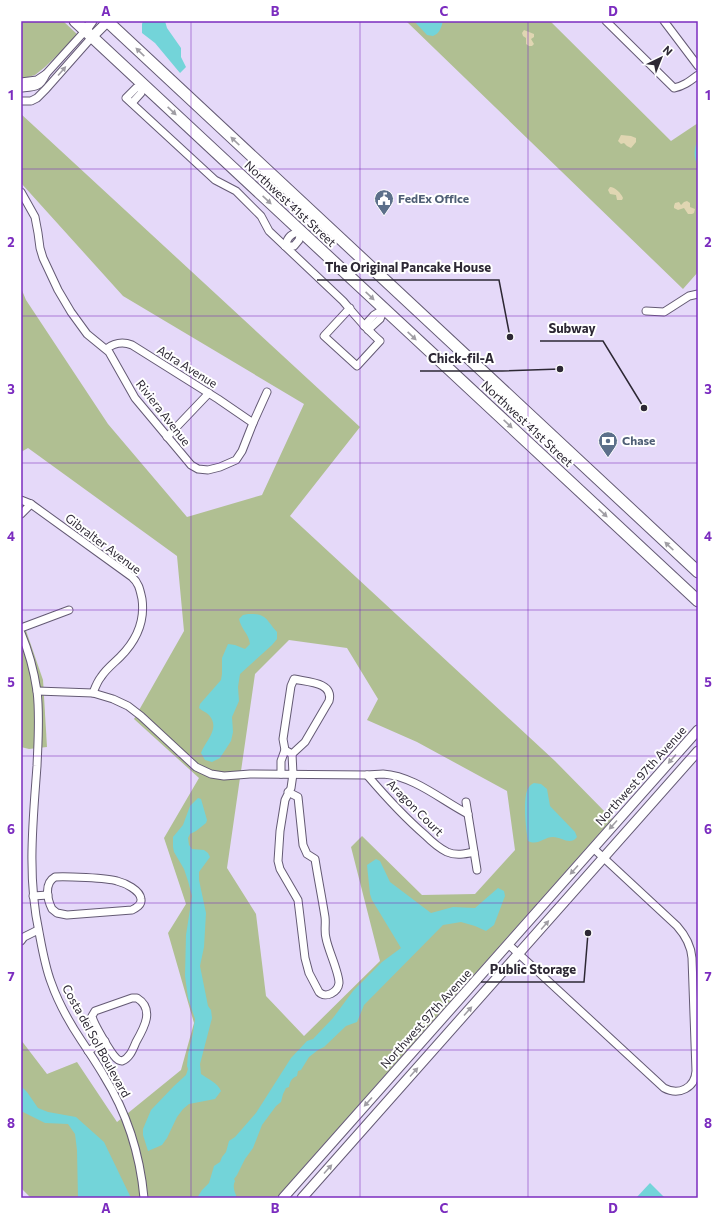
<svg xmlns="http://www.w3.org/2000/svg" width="719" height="1219" viewBox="0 0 719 1219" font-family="Commissioner,sans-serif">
<rect width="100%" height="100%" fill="#e5d9f9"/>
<g fill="#b0bf92" fill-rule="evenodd">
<path d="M21,21H63L78,35L45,67L35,75L21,79Z"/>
<path d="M406,21H550L671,141L698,123V272L683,289Z"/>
<path d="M21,114L360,427L290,516L555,761L612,819L276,1198H31L21,1188V1040L47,1074L77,1062L117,1122L181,1070L194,1023L168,933L186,904L164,838L199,778L134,719L184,631L177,556L28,448L21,452V288L26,300L108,424L187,517L262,495L304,404L123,296L21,183ZM289,640L347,648L378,699L367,720L417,742L507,791L515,850L475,894L422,895L362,836L351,847L380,961L304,1036L266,996L256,914L227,868L255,674Z"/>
<path d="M21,616L43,680L47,747L29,749L21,747Z"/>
</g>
<g fill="#e0d6b2">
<path d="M524,30L534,34V37L531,39L534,44L532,46H529L526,44V38L523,36L522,33Z"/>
<path d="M621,135L631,136L636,138V142L631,148L627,146L624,143L621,144L618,141Z"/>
<path d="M610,187C615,187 621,193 623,198L622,200H617L616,195L610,194L608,190Z"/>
<path d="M687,201L690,203V207L695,209L694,213L692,214H688L684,208L678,210L674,208V206L675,203L679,202L681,205L684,202Z"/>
</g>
<g fill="#73d4d9">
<path d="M143,21H165L167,28L181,48V57L186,67L180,73L155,43L142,33V24Z"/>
<path d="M414,21H443C441,28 440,33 433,36L427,35Z"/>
<path d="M698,139V166C693,157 694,148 698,139Z"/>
<path d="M248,614C267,613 266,620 277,632V639L272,645L240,674L238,687L239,701L232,717L233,732L231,741L220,758L212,762L205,760L201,753C205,741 221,729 209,715C206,712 202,711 199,708L200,704L221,680L222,674V658L228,644L235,645L245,649L250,644C249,634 241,629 239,619L243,615Z"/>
<path d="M534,783L541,784L547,789L550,806L575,832L577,837C570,846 562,837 553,837C544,837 538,846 528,841C526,830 522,795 529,787C530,785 532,784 534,783Z"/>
<path d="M198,798L201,799L207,820L206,823L196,831L190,834L188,838L189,845L192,849L204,850L208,853L210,857L199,872V880L206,913L204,947L200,966L208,1006L211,1010L212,1018L200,1064L201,1074C208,1079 218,1083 221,1091L215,1099L189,1104L183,1109L177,1117L167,1138L162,1145L148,1151L143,1135V1129L151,1110L174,1086L186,1075L188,1069L187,1066L188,1054L193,1033L195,1019L188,998L185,976L186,935L192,896L188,881L184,869L174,852L173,847V837L183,825L190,806Z"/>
<path d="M376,859L380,861L390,882L431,913L453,907L475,908L498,888L504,891L505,896L494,925L486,931L475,926L461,922L443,925L364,1005L357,1022L346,1026L324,1047L318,1050L309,1057L301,1070L298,1071L297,1076C292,1078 290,1081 289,1087L286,1088L283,1094L281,1102L276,1106L262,1125L253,1148L245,1159L237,1175L234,1179L235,1181C232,1188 235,1192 237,1198H197L202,1190L209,1183L214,1166L220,1162L222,1157L226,1152L229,1141L235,1137L256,1113L291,1058L307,1041L313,1039L333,1018L353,991L382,962L401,948L372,900L370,894L367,865Z"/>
<path d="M21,1086L27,1092L38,1108L48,1112L76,1117L104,1142L131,1198H78L77,1150L75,1134L68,1124L45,1123L21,1111Z"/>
<path d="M650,1183L665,1198H636Z"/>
</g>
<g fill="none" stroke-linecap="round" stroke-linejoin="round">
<g stroke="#645a74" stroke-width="9">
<g id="minor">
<path d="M606,21L674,88C684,86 690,81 698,75"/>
<path d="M664,21L698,66"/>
<path d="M21,82L37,80L46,74"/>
<path d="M143,85L136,88L126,98L215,180L236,191L261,216L269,231L343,301C355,315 366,329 380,341L357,366L324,336L350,308"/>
<path d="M21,88C34,87 40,88 46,74L85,31"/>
<path d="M21,101H31L37,98L46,89L92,37"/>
<path d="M132,103L141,93L143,85"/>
<path d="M21,192L35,217L38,233L40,248L43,258L58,290L71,312L87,334L109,352L135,398L191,465L198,469L208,470L220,467L236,460L242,451L253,423L218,399L132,345C122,341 114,343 106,349"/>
<path d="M301,231L299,240L294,246H285C288,236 291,234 301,231Z"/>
<path d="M646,311L664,312L689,296L698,294"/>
<path d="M364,326L374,315L384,309"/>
<path d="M368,330L380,319L384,309"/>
<path d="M253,423L267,392"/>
<path d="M167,437L209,393"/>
<path d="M21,500L31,504L132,577C139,583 140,590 142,599C145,621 136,641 120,657C114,663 106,669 101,677C97,682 95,688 93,693"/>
<path d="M21,514L31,504"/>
<path d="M21,628L69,610"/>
<path d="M21,633C29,652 34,671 37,691C40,716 38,741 37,766C33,821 27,877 39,932C42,948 45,966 51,982C58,1002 69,1022 81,1040C89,1052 97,1064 104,1076C127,1113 140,1154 144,1198"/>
<path d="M294,679C307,682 334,682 329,701L305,742L292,754L285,750L283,739L291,686Z"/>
<path d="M37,691L93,693L113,699L128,706L141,716L196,767L211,774L224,776L250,774L367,775C372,775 378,774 383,774C414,776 441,800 468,814"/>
<path d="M281,774V761L285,750"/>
<path d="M367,775C385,796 404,817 425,835C431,841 439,848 447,852C456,856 465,854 474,852"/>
<path d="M288,792L298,797L303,845L307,854L315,859C318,878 322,898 325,917C326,924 324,931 326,938C328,950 339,972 339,983C338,992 326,999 319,992L309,973L305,958L298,900L280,869L278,861L280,831L285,800L291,788L293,774L292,754"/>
<path d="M466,802L477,870"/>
<path d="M55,877C63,876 109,878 117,881C125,883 140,890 141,899C142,905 136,908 132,910L67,915L57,913L52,909C47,899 44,883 55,877Z"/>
<path d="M33,896L48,895"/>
<path d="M21,941L24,937L38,930"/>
<path d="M508,944L664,1088C679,1096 695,1088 696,1071L692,958C691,945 685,935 677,926L593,848"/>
<path d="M132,998H137C155,1009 144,1028 136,1042C133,1049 130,1058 122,1061C119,1060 119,1061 116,1058C111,1053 93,1023 92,1016L95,1011Z"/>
<path d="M88,1051L105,1041"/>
</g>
</g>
<g stroke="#645a74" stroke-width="11">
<g id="tertiary">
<path d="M85,31L92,21"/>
<path d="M92,37L108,21"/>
<path d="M283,1198L698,730"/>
<path d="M302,1198L698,751"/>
</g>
</g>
<g stroke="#645a74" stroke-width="13">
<g id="primary">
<path d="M75,21L698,601"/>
<path d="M107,21L698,572"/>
</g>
</g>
<use href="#minor" stroke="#fff" stroke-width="7"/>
<use href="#tertiary" stroke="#fff" stroke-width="9"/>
<use href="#primary" stroke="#fff" stroke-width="11"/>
</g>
<defs><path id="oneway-solid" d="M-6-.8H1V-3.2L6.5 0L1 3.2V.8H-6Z"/></defs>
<g fill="#a09ea4">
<use href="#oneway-solid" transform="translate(140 52) rotate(-136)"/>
<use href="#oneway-solid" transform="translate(62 71) rotate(-49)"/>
<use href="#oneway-solid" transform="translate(172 111) rotate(43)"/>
<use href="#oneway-solid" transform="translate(235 141) rotate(-137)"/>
<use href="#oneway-solid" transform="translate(267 200) rotate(43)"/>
<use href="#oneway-solid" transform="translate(370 296) rotate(43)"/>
<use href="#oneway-solid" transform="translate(412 336) rotate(43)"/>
<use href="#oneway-solid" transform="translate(508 424) rotate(43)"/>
<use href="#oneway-solid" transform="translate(603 513) rotate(43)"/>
<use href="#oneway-solid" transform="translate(669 546) rotate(-137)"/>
<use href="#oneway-solid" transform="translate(672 759) rotate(131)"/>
<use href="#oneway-solid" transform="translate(613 825) rotate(132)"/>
<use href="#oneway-solid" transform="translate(574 870) rotate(132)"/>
<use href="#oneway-solid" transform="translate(545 925) rotate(-49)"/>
<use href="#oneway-solid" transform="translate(468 1011) rotate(-48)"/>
<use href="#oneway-solid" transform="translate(414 1072) rotate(-48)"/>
<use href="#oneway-solid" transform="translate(368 1102) rotate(132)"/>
<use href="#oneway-solid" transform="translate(328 1169) rotate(-48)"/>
</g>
<path fill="none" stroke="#7b2cbf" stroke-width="1" stroke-opacity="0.55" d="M191,21V1198M360,21V1198M528,21V1198M21,169H698M21,316H698M21,463H698M21,610H698M21,756H698M21,903H698M21,1050H698"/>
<defs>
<g id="civic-pin" transform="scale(1)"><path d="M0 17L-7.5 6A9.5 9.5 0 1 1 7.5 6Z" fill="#5c6f8a" stroke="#fff"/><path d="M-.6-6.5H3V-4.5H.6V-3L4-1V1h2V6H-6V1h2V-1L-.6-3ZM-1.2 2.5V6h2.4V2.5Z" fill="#fff"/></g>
<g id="bank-pin" transform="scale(1)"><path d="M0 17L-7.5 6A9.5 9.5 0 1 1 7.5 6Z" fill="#5c6f8a" stroke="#fff"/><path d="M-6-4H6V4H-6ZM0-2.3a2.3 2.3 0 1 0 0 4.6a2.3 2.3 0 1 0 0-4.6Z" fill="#fff"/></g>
</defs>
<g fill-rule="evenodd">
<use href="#civic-pin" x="384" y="199"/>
<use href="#bank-pin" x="608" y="441"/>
</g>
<g text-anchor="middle" stroke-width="4" stroke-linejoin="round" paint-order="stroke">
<g font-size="12" font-weight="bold" fill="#4e5e75" stroke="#fff" text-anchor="start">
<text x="398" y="203">FedEx Office</text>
<text x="622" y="445">Chase</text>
</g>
<g font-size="12" fill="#2d2834" stroke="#fff">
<text transform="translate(290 204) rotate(43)" y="4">Northwest 41st Street</text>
<text transform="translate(187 367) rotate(32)" y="4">Adra Avenue</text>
<text transform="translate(163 413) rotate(52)" y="4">Riviera Avenue</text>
<text transform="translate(527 424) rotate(43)" y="4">Northwest 41st Street</text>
<text transform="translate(103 544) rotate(37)" y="4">Gibralter Avenue</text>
<text transform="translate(641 776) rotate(-48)" y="4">Northwest 97th Avenue</text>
<text transform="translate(415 808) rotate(45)" y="4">Aragon Court</text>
<text transform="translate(426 1019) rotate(-48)" y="4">Northwest 97th Avenue</text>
<text transform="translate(96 1041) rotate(61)" y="4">Costa del Sol Boulevard</text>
</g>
</g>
<path fill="none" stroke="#2d2834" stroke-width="1.5" d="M510 337L499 280H317M644 408L603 341H540M560 369L502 371H420M588 933L584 982H481"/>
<g fill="#2d2834" stroke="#fff" stroke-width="1.5">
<circle cx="510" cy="337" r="4"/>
<circle cx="644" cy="408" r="4"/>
<circle cx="560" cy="369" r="4"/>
<circle cx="588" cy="933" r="4"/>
</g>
<g font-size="13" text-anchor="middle" font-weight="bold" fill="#2d2834" stroke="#fff" stroke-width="4" stroke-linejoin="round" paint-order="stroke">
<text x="408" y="272">The Original Pancake House</text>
<text x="572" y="333">Subway</text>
<text x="461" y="363">Chick-fil-A</text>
<text x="533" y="974">Public Storage</text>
</g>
<rect width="719" height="1219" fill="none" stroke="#ffffff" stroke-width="44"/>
<g transform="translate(661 58) rotate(43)" stroke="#ffffff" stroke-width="3" paint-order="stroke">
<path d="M0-3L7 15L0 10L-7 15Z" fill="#2d2834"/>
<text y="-6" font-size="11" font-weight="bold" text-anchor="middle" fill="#2d2834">N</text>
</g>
<rect x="22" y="22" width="675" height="1175" fill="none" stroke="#7b2cbf" stroke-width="1.5"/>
<g font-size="13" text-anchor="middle" font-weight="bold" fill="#7b2cbf">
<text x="106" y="16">A</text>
<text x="275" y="16">B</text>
<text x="444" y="16">C</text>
<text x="613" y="16">D</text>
<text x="11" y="100">1</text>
<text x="708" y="100">1</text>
<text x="11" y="247">2</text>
<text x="708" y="247">2</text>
<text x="11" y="394">3</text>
<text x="708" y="394">3</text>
<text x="11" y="541">4</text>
<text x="708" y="541">4</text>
<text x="11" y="687">5</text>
<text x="708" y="687">5</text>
<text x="11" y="834">6</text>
<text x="708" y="834">6</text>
<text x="11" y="981">7</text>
<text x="708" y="981">7</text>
<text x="11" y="1128">8</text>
<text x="708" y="1128">8</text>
<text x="106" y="1213">A</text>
<text x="275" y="1213">B</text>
<text x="444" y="1213">C</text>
<text x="613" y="1213">D</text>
</g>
</svg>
